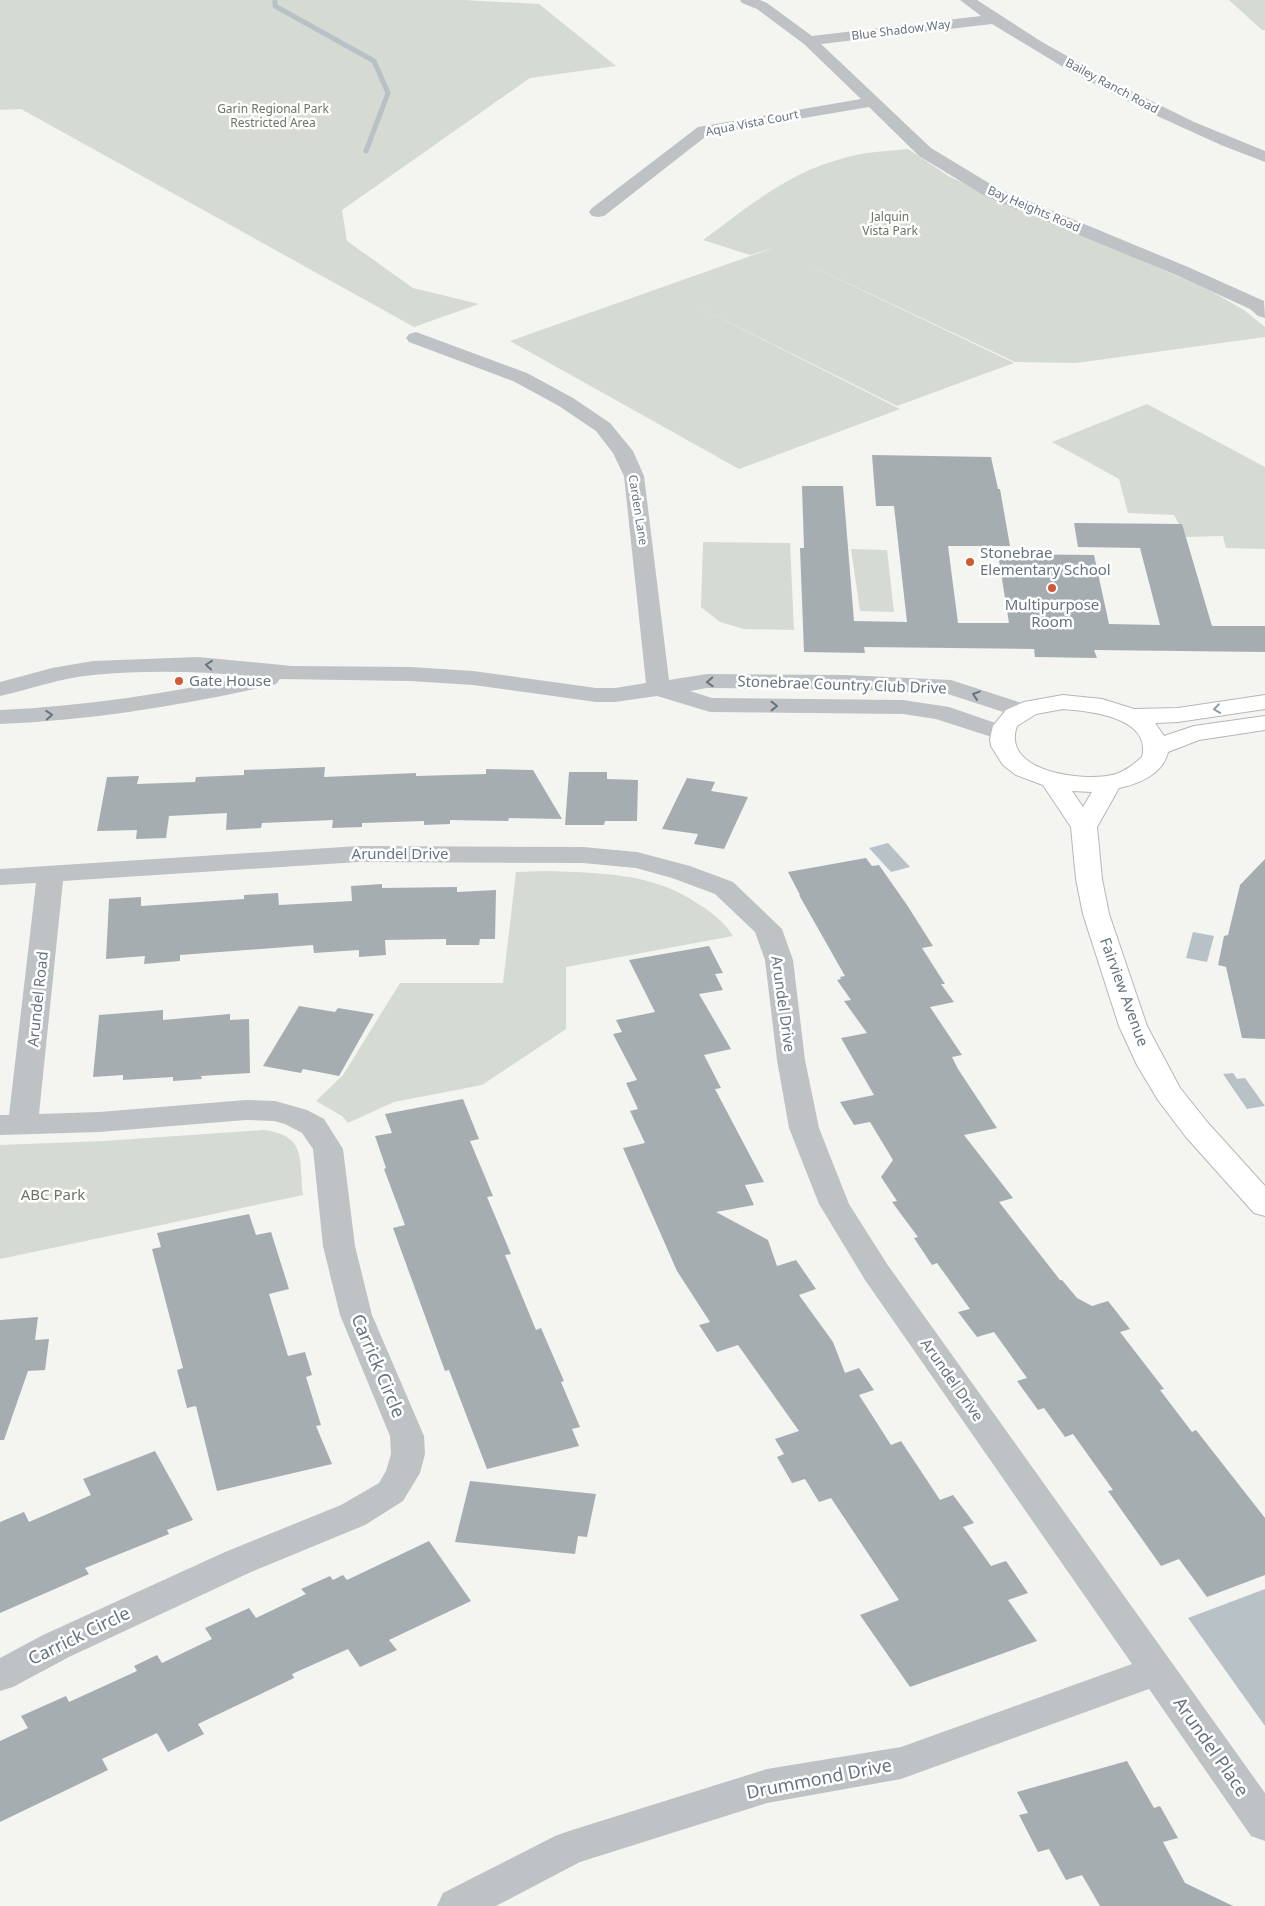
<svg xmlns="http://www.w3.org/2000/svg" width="1265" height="1906" viewBox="0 0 1265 1906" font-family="'Noto Sans',sans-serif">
<rect width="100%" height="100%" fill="#f4f4f1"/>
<g fill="#d5dbd2">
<path d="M0,0H464L539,4L616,66L530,78L342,210L347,241L413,288L479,304L414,327L21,109L0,110Z"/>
<path d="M1229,0H1265V30H1262Z"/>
<path d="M908,149L950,177L1209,290L1244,310L1265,327V337L1076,363L1015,362L803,262L1014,363L897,406L698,307L900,409L739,469L510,341L773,248L750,255L703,240C749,206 787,173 844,158C864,152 887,151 908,149Z"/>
<path d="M1147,404L1265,467V549L1226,548L1223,536L1186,537L1174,515L1128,513L1119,479L1052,442Z"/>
<path d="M703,542L790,543L794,630L744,629L720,622L701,607Z"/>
<path d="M851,549L887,550L894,612L860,611Z"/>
<path d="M545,871C599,873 653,872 700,905C713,913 725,923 733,936L566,967V1029L482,1085L394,1102L348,1123L342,1116L316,1101L343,1075L400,983H503L516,872Z"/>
<path d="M264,1130C307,1136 299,1159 303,1195L0,1259V1145L104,1141Z"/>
</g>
<g fill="#b8c2c6">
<path d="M888,843L910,867L891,872L869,848Z"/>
<path d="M1193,932L1214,936L1207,962L1186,958Z"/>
<path d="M1233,1073L1237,1079L1245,1078L1265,1106L1247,1109L1223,1074Z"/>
<path d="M1265,1589V1726L1188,1618Z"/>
</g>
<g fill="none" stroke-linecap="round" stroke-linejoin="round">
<path stroke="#b8c2c6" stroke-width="5" d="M275,0V6L374,61L388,93L366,151"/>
</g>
<g fill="#a6adb1">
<path d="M872,455L991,457L998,489H1000L1010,546H948L958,623H1009L998,554L1094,555L1109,624L1160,625L1140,548L1078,547L1074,523L1182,524L1212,626H1265V652L1094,650L1097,658L1035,657L1034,649L864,647L865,653L804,652L800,548H804L802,486H843L854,621L907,622L894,506H876Z"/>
<path d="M325,767L324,777L416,773V776L486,774V769L533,770L562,819L509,818L508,821L450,820V824L424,825V821L362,823V827L332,828L333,820L262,823L261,828L226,830L227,813L169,816L166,838L136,839L137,830L97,831L107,777L139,776L137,784L195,782L196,777L244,775V770Z"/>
<path d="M569,772H607V779L638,780L637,821H605L604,825H565Z"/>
<path d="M687,778L715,782L711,791L748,797L724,849L694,844L698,834L662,829Z"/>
<path d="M866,858L872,866L879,865L907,905L933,946L922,948L945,984H941L954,1002L930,1007L962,1055L952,1057L958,1069L997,1128L964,1135L1013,1198L999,1202L1060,1280H1062L1077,1298L1092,1306L1108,1301L1130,1329L1120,1332L1164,1389L1160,1390L1192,1432L1196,1430L1265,1518V1575L1207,1597L1179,1559L1161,1566L1108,1491L1113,1490L1073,1434L1065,1437L1044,1408L1038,1410L1017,1381L1027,1378L994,1332L977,1337L958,1312L970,1309L937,1263L932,1265L914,1238L918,1237L892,1202L897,1201L881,1177L893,1160L870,1122L854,1125L840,1102L874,1095L841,1038L867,1033L844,1001L851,1000L837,980L841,979L840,977L845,976L799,895H800L788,872Z"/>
<path d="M1265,859V1039L1242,1038L1226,967L1218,965L1224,936L1228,935L1240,885Z"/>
<path d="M382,884V888L457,887V892L496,890L495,939H480L479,945H446V939L385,940L386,955L359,957V950L314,953L313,945L180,955V961L144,964L145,956L106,959L109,899L141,897V906L244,899V895L278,893L279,905L352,901L351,886Z"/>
<path d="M709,946L723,973L715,974L723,990L699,994L731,1049L704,1055L721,1088L715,1089L764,1182L745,1185L754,1205L716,1212L768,1240L777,1266L796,1260L816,1289L799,1295L833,1342L845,1373L859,1368L874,1390L859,1395L891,1445L901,1441L940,1500L953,1495L974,1523L963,1527L991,1566L1006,1561L1028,1593L1008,1600L1037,1641L910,1687L860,1615L899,1600L831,1498L819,1502L805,1479L792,1483L777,1457L784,1454L775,1439L799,1431L738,1345L717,1352L699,1325L710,1322L677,1271L623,1148L645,1143L630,1111L638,1109L626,1083L637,1080L613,1034L622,1032L616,1020L655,1012L629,960Z"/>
<path d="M299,1006L335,1012L338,1008L374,1014L339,1076L303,1069L301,1073L263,1066Z"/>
<path d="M163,1010V1020L230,1014V1020L249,1019L250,1073L201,1076L202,1079L173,1081V1077L123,1080V1075L93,1077L99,1015Z"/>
<path d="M463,1099L479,1139L470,1141L493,1196L487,1197L511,1254L505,1255L536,1330L541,1328L564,1381L561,1382L580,1427L572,1429L579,1446L487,1469L449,1370L445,1371L393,1228L405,1225L384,1169L386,1168L375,1136L392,1133L385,1114Z"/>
<path d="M249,1214L256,1235L271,1232L289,1289L269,1294L288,1356L305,1352L312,1375L306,1377L321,1425L316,1426L332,1464L217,1491L196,1406L187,1408L177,1370L183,1368L152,1249L161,1247L157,1233Z"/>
<path d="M38,1317L35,1340L49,1339L45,1370L28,1371L4,1440H0V1320Z"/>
<path d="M155,1451L193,1520L167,1530L169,1534L85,1568L89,1574L0,1613V1522L24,1512L29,1522L91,1495L83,1479Z"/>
<path d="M470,1481L596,1494L587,1537L578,1536L575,1554L455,1542Z"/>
<path d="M429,1541L471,1601L389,1640L397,1650L360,1667L348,1649L292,1674L294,1678L198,1724L204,1734L168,1752L157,1733L102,1759L108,1770L0,1822V1741L28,1728L21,1716L66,1696L69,1702L137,1671L134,1666L157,1655L162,1663L212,1639L205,1628L249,1608L256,1618L306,1594L301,1589L330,1576L333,1580L343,1575L347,1580Z"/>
<path d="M1127,1761L1154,1808L1160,1806L1178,1838L1163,1842L1185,1883L1233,1906H1100L1082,1875L1066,1880L1049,1849L1038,1852L1019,1815L1028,1813L1017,1792Z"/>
</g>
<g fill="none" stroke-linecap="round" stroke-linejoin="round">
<g stroke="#b3b7bb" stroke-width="2">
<path id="secondary" d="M1063,695L1102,699L1134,709L1178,708L1265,695V709L1178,722L1155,723L1164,736L1194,726L1265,716V730L1199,740L1168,752C1163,774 1139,784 1119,788L1097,827L1102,879L1109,914L1147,1026L1180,1088L1208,1123L1265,1186V1216L1254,1213L1186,1137L1158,1100L1137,1065L1119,1026L1083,914L1076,879L1071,827L1043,785L1016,775L1003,765L991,746L990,739L993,726L1006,710L1024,702ZM1063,709C1089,711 1152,717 1142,757C1134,764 1127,770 1116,774C1087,783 1000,773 1017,726L1036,714ZM1072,791L1092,792L1083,807Z"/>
</g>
<g fill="#bec2c5" fill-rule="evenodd">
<path d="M740,0H760L767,3L812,36L981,16L960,0H977L1042,42L1117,84L1194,122L1265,151V162L1221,145L1144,110L1068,70L992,24L821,44L931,148L997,188L1188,267L1264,301L1265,318L1258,316L1250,309L1176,275L985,196L919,156L869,107L709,134L604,216L598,217L592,216L589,212L592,208L698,127L861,99L804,44L757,9L742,3Z"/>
<path d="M416,332L527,373L573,398L610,423L633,451L644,476L669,680L707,674L845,675L951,680L1031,706L1034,711L1031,716L1022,718L948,694L845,689L707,688L690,691L712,698L903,700L949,707L1010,728L1013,733L1010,738L1001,740L936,719L903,714L710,712L657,696L615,702H596L473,685L410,681L280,679L276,684L268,686C179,706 91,720 0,724V710C84,706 167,694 249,676C198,671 145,670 93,675C61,678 31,689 0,696V682L52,668L93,661L198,657L292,666L410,667L473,671L596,688H615L646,683L624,476L613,453L596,431L559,406L513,381L409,342L406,338L409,334Z"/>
<path d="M359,846L583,847L637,852L690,866L733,882L782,929L793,960L805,1060L819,1128L849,1204L887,1264L1265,1793V1841L1251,1836L1149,1689L901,1779L767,1803L580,1862L496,1906H437L443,1893L555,1836L569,1831L767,1769L901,1747L1132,1664L865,1280L819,1204L789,1128L777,1060L765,960L755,932L715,894L672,878L636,868L583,863L359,862L63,881L39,1114L99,1112L246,1100L275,1101L307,1110L324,1119L343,1149L355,1246L372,1315L424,1436L425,1454L420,1473L403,1501L365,1525L251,1572L69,1657L13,1687L0,1691V1658L43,1635L225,1552L341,1505L379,1483L386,1471L391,1454L390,1436L340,1315L323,1246L313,1149L302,1133L285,1124L274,1121L246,1120L99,1132L0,1135V1115H9L36,883L0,885V869Z"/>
</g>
<use href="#secondary" fill="#fff" fill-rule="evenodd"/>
</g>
<defs><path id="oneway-chevron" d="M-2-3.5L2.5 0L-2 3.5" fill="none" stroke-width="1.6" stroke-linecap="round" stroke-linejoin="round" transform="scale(1.25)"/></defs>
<g stroke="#66747f">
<use href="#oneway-chevron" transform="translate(209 665) rotate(-175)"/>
<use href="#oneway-chevron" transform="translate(710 682) rotate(177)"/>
<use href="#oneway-chevron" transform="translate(976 695) rotate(-162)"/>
<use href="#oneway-chevron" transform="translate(774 706)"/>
<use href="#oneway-chevron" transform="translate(49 715) rotate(-4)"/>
</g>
<use stroke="#949ea5" href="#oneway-chevron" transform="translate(1217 709) rotate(171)"/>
<g fill="#d05a35" stroke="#fff" stroke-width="2">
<circle cx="970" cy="562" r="5"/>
<circle cx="1052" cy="588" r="5"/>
<circle cx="179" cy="681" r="5"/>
</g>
<g text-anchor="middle" stroke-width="5" stroke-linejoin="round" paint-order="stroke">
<g font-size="12" fill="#66747f" stroke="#fff">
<text transform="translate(901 30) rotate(-7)" y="4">Blue Shadow Way</text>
<text transform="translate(1112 86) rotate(28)" y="4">Bailey Ranch Road</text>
<text transform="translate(752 123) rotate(-11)" y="4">Aqua Vista Court</text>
<text transform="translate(1034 209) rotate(23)" y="4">Bay Heights Road</text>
<text transform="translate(638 510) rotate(81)" y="4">Carden Lane</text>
</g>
<g font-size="12" fill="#687764" stroke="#fff">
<text x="273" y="113">Garin Regional Park<tspan x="273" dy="14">Restricted Area</tspan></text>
<text x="890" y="221">Jalquin<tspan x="890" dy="14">Vista Park</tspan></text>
</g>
<g font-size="15" fill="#66747f" stroke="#fff" text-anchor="start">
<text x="980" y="558">Stonebrae<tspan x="980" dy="17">Elementary School</tspan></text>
<text x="1052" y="610" text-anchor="middle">Multipurpose<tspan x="1052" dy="17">Room</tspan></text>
<text x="189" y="686">Gate House</text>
</g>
<g font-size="15" fill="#66747f" stroke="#fff">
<text transform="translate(842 685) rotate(2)" y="5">Stonebrae Country Club Drive</text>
<text x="400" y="859">Arundel Drive</text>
<text transform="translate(1124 992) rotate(70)" y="5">Fairview Avenue</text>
<text transform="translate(38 999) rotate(-84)" y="5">Arundel Road</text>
<text transform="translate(783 1004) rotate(82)" y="5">Arundel Drive</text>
<text transform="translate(952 1380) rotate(55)" y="5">Arundel Drive</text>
</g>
<g font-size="15" fill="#687764" stroke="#fff">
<text x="53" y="1200">ABC Park</text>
</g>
<g font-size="18" fill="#66747f" stroke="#fff">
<text transform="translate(378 1366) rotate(67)" y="6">Carrick Circle</text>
<text transform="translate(79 1636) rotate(-26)" y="6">Carrick Circle</text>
<text transform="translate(1211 1747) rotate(55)" y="6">Arundel Place</text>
<text transform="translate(819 1779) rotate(-11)" y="6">Drummond Drive</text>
</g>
</g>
</svg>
